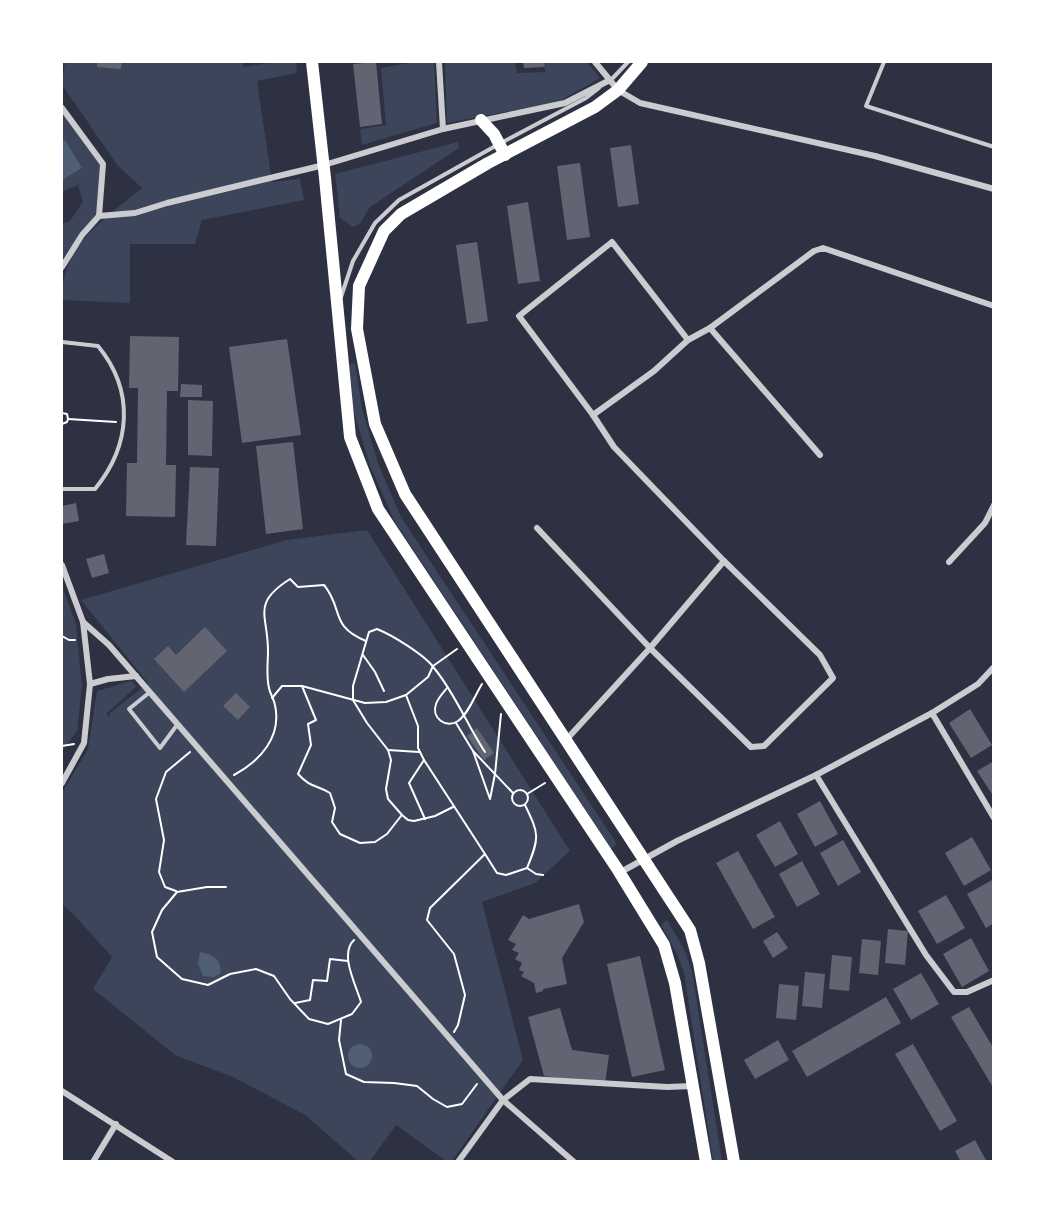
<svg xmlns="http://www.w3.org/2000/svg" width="1055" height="1223" viewBox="0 0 1055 1223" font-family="Barlow,sans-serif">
<rect width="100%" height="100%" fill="#2d3142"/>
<g fill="#3c4559">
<path d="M65,62H243V67L274,62H296L297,73L257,81L272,182L300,179L304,200L202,220L195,244H130V303L62,300C61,245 104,220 142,188L118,166L62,85Z"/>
<path d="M414,62H434L437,123L362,145L360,129L386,125L381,68Z"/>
<path d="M445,62H515L517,73L545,72V62H587L600,78L558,102L447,123Z"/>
<path d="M62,112L100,164L96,215L82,231L62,259V224L70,221L83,202L78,185L62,192Z"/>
<path d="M458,142L459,148L370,207L360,224L353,227L340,218L335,174Z"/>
<path d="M355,363L362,408L378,463L401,517L617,844L611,849L395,522L370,466L353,409L347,364Z"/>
<path d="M367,530L570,851L535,883L482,902L523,1060L452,1161H446L396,1125L370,1161H358L305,1115L233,1077L175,1055L93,989L112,957L75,916L62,904V793L88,749L97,691L131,681L137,686L106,714L109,717L110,713L148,683L81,600L287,540Z"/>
<path d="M62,586L76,624L82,687L77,731L62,751Z"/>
<path d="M667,920L684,949L692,971L722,1161H713L684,973L676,952L661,925Z"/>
</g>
<g fill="#4f5d75">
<path d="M65,140L82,168L62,180V142Z"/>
<path d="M200,952C214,955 220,958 221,973L214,977L203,976L198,964Z"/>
<circle cx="360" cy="1056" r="12"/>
</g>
<g fill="#626471">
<path d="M97,62H122L121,69L97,67Z"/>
<path d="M376,62L382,124L360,127L353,64Z"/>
<path d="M523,62H544L545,67L524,68Z"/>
<path d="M631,145L639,204L618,207L610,148Z"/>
<path d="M580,163L590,237L567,240L557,166Z"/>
<path d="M528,202L540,281L518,284L507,206Z"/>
<path d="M477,242L488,321L467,324L456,245Z"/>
<path d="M130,336L179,337L178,391H167L166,465H176L175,517L126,516L127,463H137L138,388H129Z"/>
<path d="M287,339L301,435L242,443L229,347Z"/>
<path d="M181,384L202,385V397H180Z"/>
<path d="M188,400L213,401L212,456L188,455Z"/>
<path d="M293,442L303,529L266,534L256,446Z"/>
<path d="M190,467L219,468L216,546L186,545Z"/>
<path d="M76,503L79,521L62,524V506Z"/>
<path d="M104,554L109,573L92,578L86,559Z"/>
<path d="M205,627L227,651L184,692L154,659L168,646L176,655Z"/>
<path d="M236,693L250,707L238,720L223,706Z"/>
<path d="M970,709L992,745L971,758L949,723Z"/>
<path d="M477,728L494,753L484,760L467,736Z"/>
<path d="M994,761V797L977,771Z"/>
<path d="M820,801L838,834L815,847L797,814Z"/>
<path d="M780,821L798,854L775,867L756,835Z"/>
<path d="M972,837L991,870L964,886L945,853Z"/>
<path d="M843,840L861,872L838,886L820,853Z"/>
<path d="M738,851L775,917L753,929L716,863Z"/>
<path d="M802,861L820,894L797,907L779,874Z"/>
<path d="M994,879V923L986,928L967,894Z"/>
<path d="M946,895L965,928L937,944L918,911Z"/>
<path d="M579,904L584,922L562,958L567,984L543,989V991L536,993L534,983L521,976L524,972L519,970L522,963L515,959L519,953L512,950L516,944L508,940L523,915L529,919Z"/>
<path d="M888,929L908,931L905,965L885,963Z"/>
<path d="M777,932L788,948L773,958L763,941Z"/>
<path d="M971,938L989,971L962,987L943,954Z"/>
<path d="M862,939L881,941L878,975L859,973Z"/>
<path d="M832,955L852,957L849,991L829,989Z"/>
<path d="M640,956L665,1070L632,1077L607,964Z"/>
<path d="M805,972L825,974L822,1008L802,1006Z"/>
<path d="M921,973L939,1004L911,1020L893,989Z"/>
<path d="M779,984L799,986L796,1020L776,1018Z"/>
<path d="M886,997L901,1023L807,1077L792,1051Z"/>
<path d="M969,1007L994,1049V1089L951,1017Z"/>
<path d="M560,1008L572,1050L609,1055L605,1084L544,1076L528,1017Z"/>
<path d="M778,1040L789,1060L755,1079L744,1060Z"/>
<path d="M913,1044L957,1121L940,1131L895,1054Z"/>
<path d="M975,1140L987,1162H961L955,1151Z"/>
</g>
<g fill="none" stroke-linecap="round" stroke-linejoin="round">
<g stroke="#fff" stroke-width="2">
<path d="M62,413L67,414L68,419L67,422L62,424"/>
<path d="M68,419L116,422"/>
<path d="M62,636L69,640H75"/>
<path d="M363,655L375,672L384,691"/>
<path d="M302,686L316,720L308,724L311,745L298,774C311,788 315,784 330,793L335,808L332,822L340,834L360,843L375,842L387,834L401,816"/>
<path d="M447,688C443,693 438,698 436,704C431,718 446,729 458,721C469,713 475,695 482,684"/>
<path d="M406,695L418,726V748L424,760L409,783L425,819"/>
<path d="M272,698L282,686H302L365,703L386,702L406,695L428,677L433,666L457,649"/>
<path d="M456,723L473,751L513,793"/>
<path d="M62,746L74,744"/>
<path d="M388,750L419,752"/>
<path d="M473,751L490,799L495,774L501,714"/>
<path d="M424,760L485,854L430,908L427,920L454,954L465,995L458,1025L454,1032"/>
<path d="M234,775C260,761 282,737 275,705C274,699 270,694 269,688C266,675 268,663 268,651C268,614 251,604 290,579L298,587L324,585C344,609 329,626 366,641"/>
<circle cx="520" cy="798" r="8"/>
<path d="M527,794L545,783"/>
<path d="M453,807L435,816L414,821L408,820L402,815L388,799L386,789L391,760L388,750L367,723L353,700V686L369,632L377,629C392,635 425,655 434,668C455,693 467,725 485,752"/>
<path d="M485,854L497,873L506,875L527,868C540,837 539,834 525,805"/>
<path d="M527,868L536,874L543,875"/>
<path d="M226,887H207L177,892L162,910L152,932L157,957L182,979L208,985L230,974L256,969L274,976L290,999L309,1019L328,1024L352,1014L361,1002C356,985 339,954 354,940"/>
<path d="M176,891L165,887L159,872L164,840L156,799L166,772L190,752"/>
<path d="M295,1003L310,1000L313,980L327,981L330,959L348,961"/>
<path d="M341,1020L339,1040L346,1074L364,1082L394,1083L417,1086L433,1099L447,1107L462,1104L477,1084"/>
</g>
<g stroke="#caccd0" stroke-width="4">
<path d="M884,62L866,106L994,147"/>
<path d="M610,81L628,62"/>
<path d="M341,297L353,261L375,223L399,200L499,144L586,98L599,88"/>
<path d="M62,342L98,346C135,391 131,445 95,489H62"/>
<path d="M150,692L129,709L160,748L177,725"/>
</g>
<g stroke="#caccd0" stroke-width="6">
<path d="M439,62L443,129"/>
<path d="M595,62L618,90L640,103L875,156L994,189"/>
<path d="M62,108L103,164L99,216"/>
<path d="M62,267L82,235L99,216L135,213L167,203L324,165L443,129L565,103L610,80"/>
<path d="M710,328L820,455"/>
<path d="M593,415L654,371L688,340L710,328L814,251L823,248L994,306"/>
<path d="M537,528L650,648L751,747L764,746L833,678L820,655L724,561L614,447L593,415L519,316L612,242L688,340"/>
<path d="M949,562L985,523L994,505"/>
<path d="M62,565L83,622L90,684L84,743L62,783"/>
<path d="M83,622L109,645L503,1100L574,1162"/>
<path d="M90,684L108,679L136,676"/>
<path d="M932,713L994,818"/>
<path d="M566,740L650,648L724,561"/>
<path d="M816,775L926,955L954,992H967L994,980"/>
<path d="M619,873L677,841L816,775L932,713L978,684L994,667"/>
<path d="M62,1091L173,1162"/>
<path d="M93,1162L116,1124"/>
<path d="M458,1162L503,1100L530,1079L667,1087L692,1086"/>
</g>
<g stroke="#fff" stroke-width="12">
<path d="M312,62L325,178L350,437L378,509L618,870L664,945L675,983L706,1162"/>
<path d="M642,62L618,90L595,107L488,163L401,214L384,231L359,286L357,329L375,424L405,494L690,930L699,963L734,1162"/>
<path d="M481,120L494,134L505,155"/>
</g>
</g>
<rect width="1055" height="1223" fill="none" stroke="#ffffff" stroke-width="126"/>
</svg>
